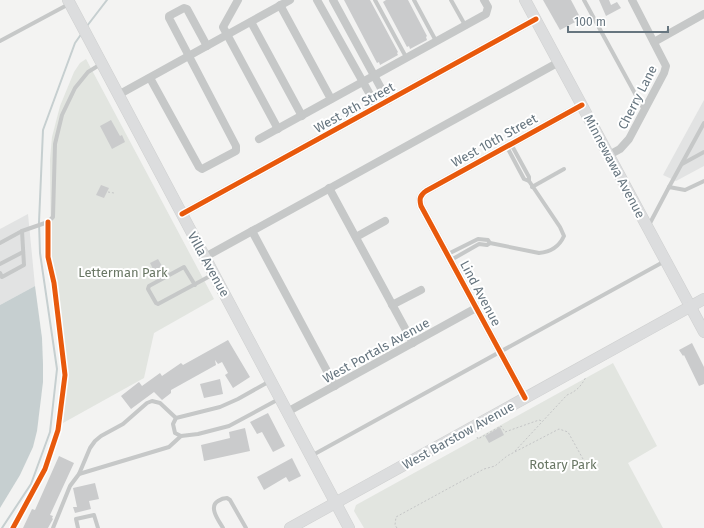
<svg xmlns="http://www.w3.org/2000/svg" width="704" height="528" viewBox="0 0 704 528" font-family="'Fira Sans',sans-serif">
<rect width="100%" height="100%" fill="#f3f3f2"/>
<g fill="#e2e3e3">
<path d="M704,100V166L676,181L663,175Z"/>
<path d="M28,214L35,286L0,305V229Z"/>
</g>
<g fill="#e2e5e0">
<path d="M86,59L214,299L154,333L144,378L63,423L67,366L56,283L51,257L50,159L52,137L60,106L74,72L80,63Z"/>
<path d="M613,363L657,446L628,463L663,528H364L354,511L356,505Z"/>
</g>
<path fill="#c6cfd0" d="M35,286L42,338L43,364V382L37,431L33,447L20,475L0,508V305Z"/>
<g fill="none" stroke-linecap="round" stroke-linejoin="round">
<g stroke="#c6cfd0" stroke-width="2">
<path d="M87,26L107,0"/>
<path d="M2,528L31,484L50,432L57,369L40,253L39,222L43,130L75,43L82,33"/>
</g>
</g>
<g fill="#cacbcc">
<path d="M344,0H370L398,52L397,53L398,55L380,65L379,62L377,63Z"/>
<path d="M386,0H408L427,36L426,37L427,40L410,49L409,46L407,47L383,2Z"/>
<path d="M543,0H571L581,19L560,30Z"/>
<path d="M599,0H609L611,5L617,2L621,8L606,16Z"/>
<path d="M111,120L120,136L122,135L125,142L112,149L100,126Z"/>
<path d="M101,185L109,188L104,198L96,195Z"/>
<path d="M158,259L162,266L154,271L150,263Z"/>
<path d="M228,340L250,377L233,388L225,375L228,373L222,362L218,364L215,360L216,365L171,390V393L162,400L154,392L131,409L121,396L139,382L142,386L160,373L162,376L181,363L183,365Z"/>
<path d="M692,343L704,367V384L699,386L684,355L683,356L679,350Z"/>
<path d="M220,379L223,394L204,398L200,384Z"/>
<path d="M268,413L285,446L273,452L262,432L257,434L250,422Z"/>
<path d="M500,427L504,435L489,443L485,436Z"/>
<path d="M245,428L250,451L204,461L201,445L230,438L229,432Z"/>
<path d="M59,456L74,463L50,515L53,516L52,518L53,519L48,528H23L32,509L35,510Z"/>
<path d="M292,458L301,476L289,482L286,477L264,490L257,477Z"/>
<path d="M95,483L99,499L89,501L91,509L75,513L73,507H77L73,488Z"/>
</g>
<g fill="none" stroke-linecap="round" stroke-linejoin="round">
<g stroke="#cfd0d0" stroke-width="12">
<g id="secondary">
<path d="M68,0L349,528"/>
<path d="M525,0L704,332"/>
<path d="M290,528L704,299"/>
</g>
</g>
<g stroke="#c4c5c6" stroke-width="1" stroke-dasharray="2 2" stroke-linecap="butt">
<path d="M108,192L114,193"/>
<path d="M477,437L478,439L501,426L505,432L539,420L542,421"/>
<path d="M515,451L567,395C577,391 581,386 586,377"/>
<path d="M397,528L395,525L396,517L484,469L495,466L507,456L559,429L568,432L583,459"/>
</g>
<g stroke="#c6c8c8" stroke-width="4">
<path d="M375,0L406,57"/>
<path d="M414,0L436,41"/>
<path d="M451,0L465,25"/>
<path d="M584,0L644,110"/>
<path d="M0,41L69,4"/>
<path d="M511,144L529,177V181"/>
<path d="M682,164L704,152"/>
<path d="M532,187L564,169"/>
<path d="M669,187L704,123"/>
<path d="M649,225L669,187L685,190L704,181"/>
<path d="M0,243L22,231L48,222L53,217L55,144L62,115L75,88L88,72L101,64"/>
<path d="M448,254L478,239L488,240L490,243L539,253C551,252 559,247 564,236L560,227L529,181L524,179L507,147"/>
<path d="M451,260L479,244L487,245L490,243"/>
<path d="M0,264L23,252"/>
<path d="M0,273L2,277L24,265L22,231"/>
<path d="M195,285L184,267L149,286L148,289L156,303L158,304L212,275"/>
<path d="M270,381L238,399L220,407L176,418L173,424L175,433L181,436L198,434L229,426L279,399"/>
<path d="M311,456L665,261"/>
<path d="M79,474L169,447L181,436"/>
<path d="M53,528L70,486L79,474L90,448L95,441L101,436L123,424L147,403L152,401L160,403L176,418"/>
<path d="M78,528L76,519L94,515L98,528"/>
<path d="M223,528C219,521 208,507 218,501C221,499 223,498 227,498L230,500L246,528"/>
</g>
<g stroke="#c6c8c8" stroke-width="8">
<path d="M238,0L223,27L278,129"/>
<path d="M317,0L377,107"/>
<path d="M333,0L388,101"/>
<path d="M280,5L331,99"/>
<path d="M251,22L302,116"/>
<path d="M654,42L704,14"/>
<path d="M150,78L199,167L202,169L236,151V146L169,18V16L184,8L187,9L207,46"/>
<path d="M118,95L290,0"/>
<path d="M259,139L486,14L488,7L484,0"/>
<path d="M609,155L620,149L629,139L664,73L666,66L632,0"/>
<path d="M329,188L413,343"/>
<path d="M182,214L536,19"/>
<path d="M252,231L335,386"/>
<path d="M356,237L385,221"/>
<path d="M205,257L559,62"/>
<path d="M392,305L421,290"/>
<path d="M525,398L421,206C419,199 420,195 426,191L582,105"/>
<path d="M287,412L476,308"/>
</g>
<use href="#secondary" stroke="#dcddde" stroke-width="11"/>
<g stroke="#fff" stroke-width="8">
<g id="cycleway">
<path d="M182,214L536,19"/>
<path d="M525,398L421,206C419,199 420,195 426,191L582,105"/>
<path d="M13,528L45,469L58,430L65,375L54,283L48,257V222"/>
</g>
</g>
<use href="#cycleway" stroke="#e8590c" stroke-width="5"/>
</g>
<g text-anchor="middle" stroke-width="4" stroke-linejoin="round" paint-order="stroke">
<g font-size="13" fill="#66757f" stroke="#fff">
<text transform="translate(637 97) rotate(-63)" y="5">Cherry Lane</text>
<text transform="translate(354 107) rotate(-29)" y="5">West 9th Street</text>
<text transform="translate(494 140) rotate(-29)" y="5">West 10th Street</text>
<text transform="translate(615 166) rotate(62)" y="5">Minnewawa Avenue</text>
<text transform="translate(209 264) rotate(61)" y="5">Villa Avenue</text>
<text transform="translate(481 293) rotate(62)" y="5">Lind Avenue</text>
<text transform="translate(376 350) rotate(-29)" y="5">West Portals Avenue</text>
<text transform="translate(458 435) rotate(-29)" y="5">West Barstow Avenue</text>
</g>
<g font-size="13" fill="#697764" stroke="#fff">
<text x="123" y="277">Letterman Park</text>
<text x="563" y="469">Rotary Park</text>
</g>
</g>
<path d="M568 26v6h100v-6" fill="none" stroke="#66757f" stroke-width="2"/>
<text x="574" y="26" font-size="12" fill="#66757f" stroke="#ffffff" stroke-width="3" paint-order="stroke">100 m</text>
</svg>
